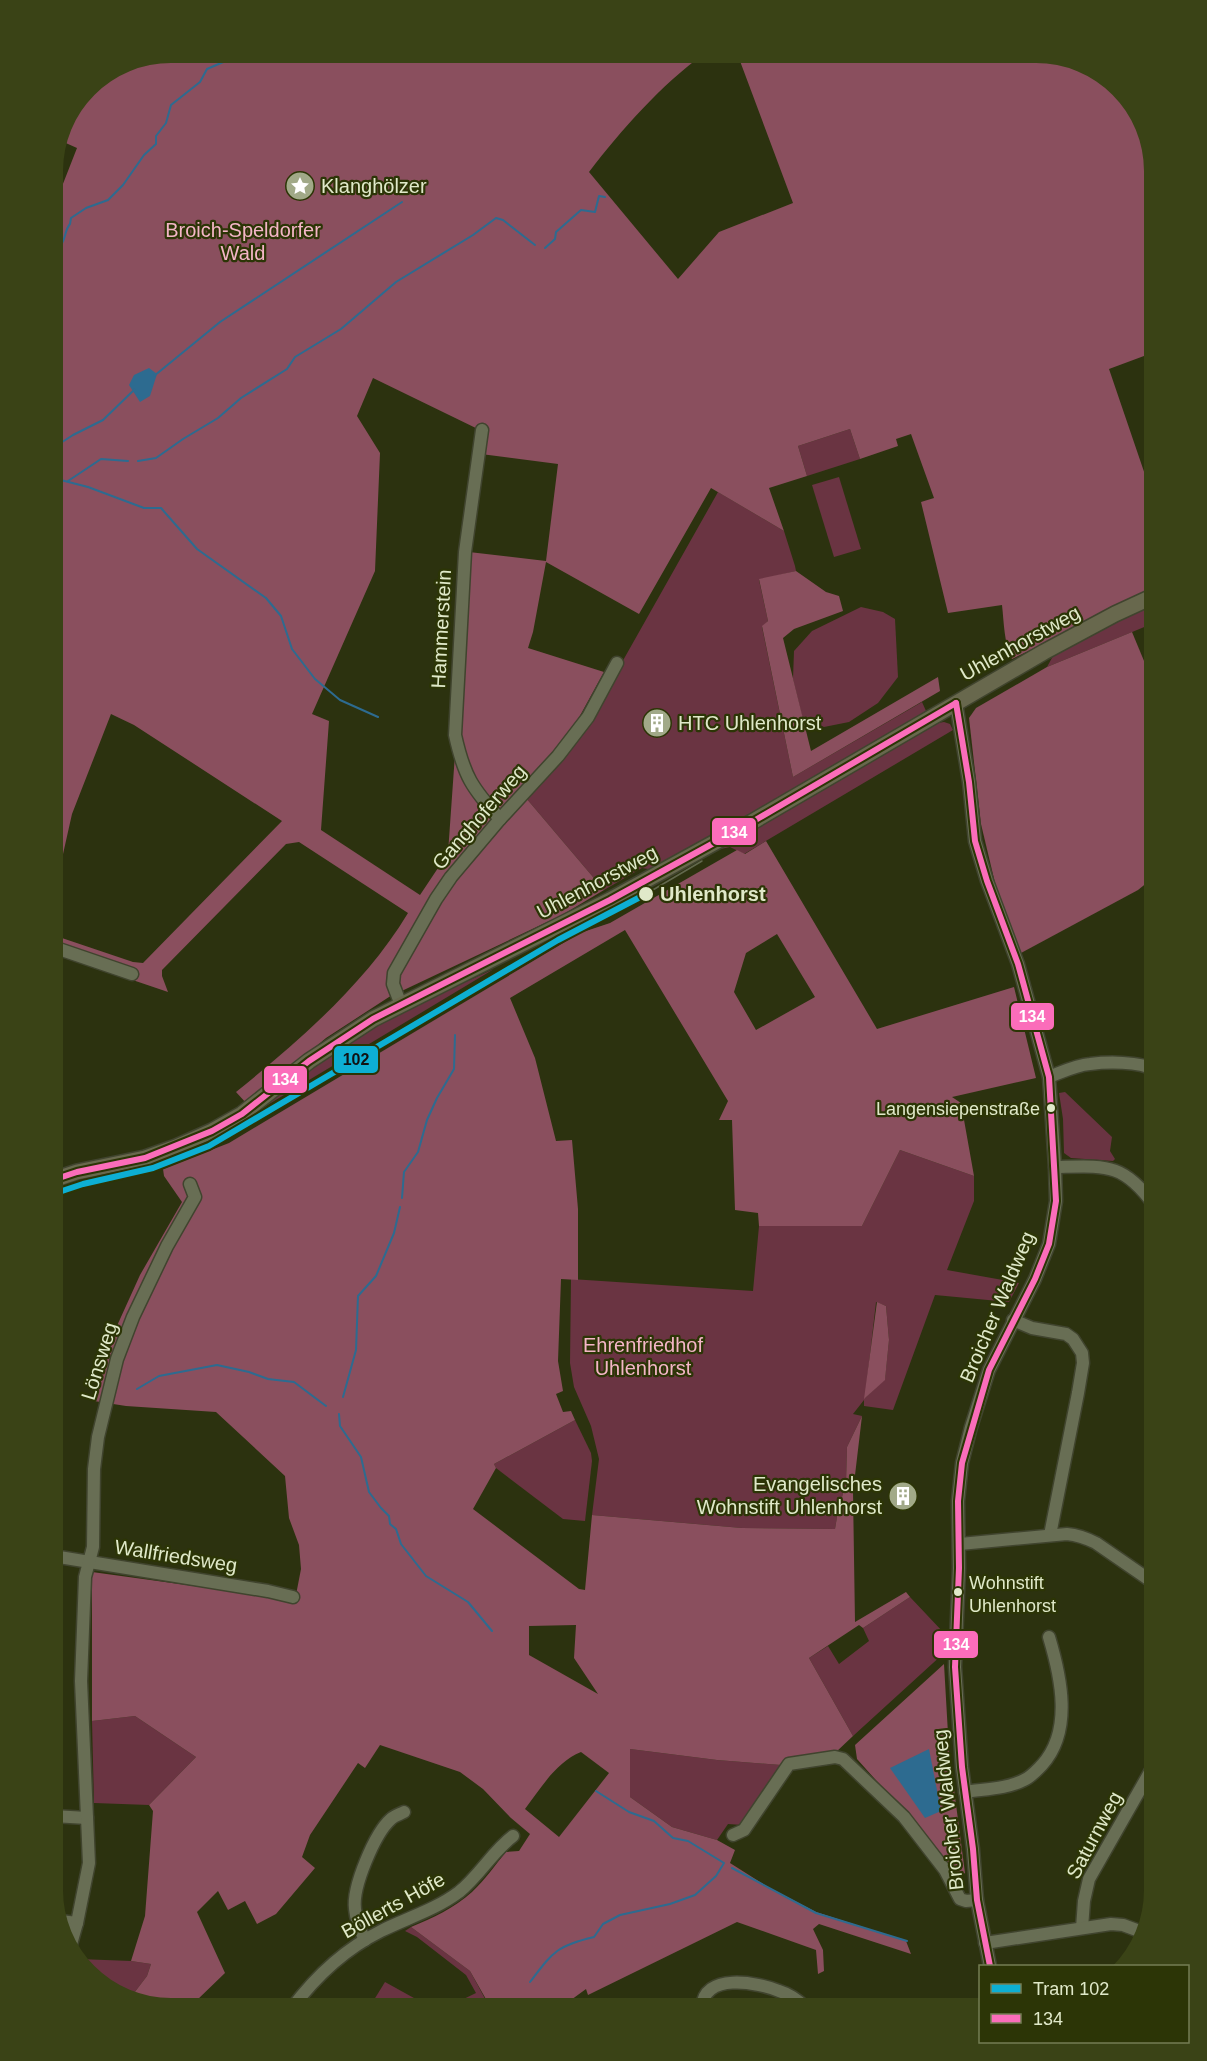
<svg xmlns="http://www.w3.org/2000/svg" width="1207" height="2061" viewBox="0 0 1207 2061" font-family="Helvetica,sans-serif">
<rect width="100%" height="100%" fill="#2c320f"/>
<g fill="#6a3442" fill-rule="evenodd">
<path d="M850,429L860,459L807,476L798,446Z"/>
<path d="M839,477L861,549L834,557L812,485Z"/>
<path d="M718,492L784,531L795,566L796,571L759,580L768,621L762,627L793,777L922,702L926,711L810,782L654,870L642,868L604,890L526,798L590,719Z"/>
<path d="M1154,602V623L1047,667L1053,656L1099,630Z"/>
<path d="M861,607L883,612L895,619L898,677L878,703L849,722L824,727L802,716L793,679L794,651L812,631Z"/>
<path d="M944,722L950,724L953,730L744,854L730,847L711,851L938,723Z"/>
<path d="M494,969L254,1113C292,1084 329,1053 370,1030C410,1007 452,988 494,969Z"/>
<path d="M1065,1092L1112,1137L1110,1151L1115,1159L1113,1161L1071,1158L1064,1153L1063,1119L1059,1093Z"/>
<path d="M900,1150L974,1176V1201L947,1270L1019,1283L1009,1302L935,1295L893,1410L864,1406V1400L853,1414L862,1416L847,1447L846,1483L838,1511L835,1529L742,1528L592,1515L599,1459L591,1426L574,1387L570,1363L571,1279L753,1291L759,1226H862ZM876,1302L886,1306L889,1340L885,1379L865,1398Z"/>
<path d="M575,1420L591,1453L592,1461L585,1521L563,1519L496,1468L494,1464Z"/>
<path d="M910,1597L943,1632L944,1653L853,1736L809,1658L828,1646L839,1664L869,1641L863,1628Z"/>
<path d="M135,1716L196,1757L149,1805L94,1803L92,1721Z"/>
<path d="M630,1749L717,1760L781,1765L742,1825L728,1824L717,1840L672,1827L630,1797Z"/>
<path d="M411,1927L470,1971L490,2008H445L476,1993L466,1975L417,1937L405,1931Z"/>
<path d="M79,1959L131,1961L151,1964L147,1976L131,1997L105,1988Z"/>
<path d="M385,1982L432,2008H369Z"/>
</g>
<g fill="#8a4f5e" fill-rule="evenodd">
<path d="M171,53H705C660,86 623,128 589,172L678,279L719,232L793,203L737,53H1044L1102,73L1142,119L1154,171V360L1152,353L1109,369L1154,501V589L1012,659C1004,643 1004,623 1002,605L948,613L921,502L934,498L911,434L896,439L898,446L860,459L850,429L798,446L807,476L769,488L784,531L711,488L639,614L546,562L533,632L528,648L604,672L576,723L526,798L604,890L562,915L389,997L326,1038L247,1104L236,1092C299,1041 366,983 408,913L299,842L286,844L162,970V976L168,992L53,953V935L133,962L143,963L282,821L134,725L111,714L72,814L61,863L53,861V192L59,194L77,148L59,140L65,119L87,87L126,61ZM373,378L484,432L481,454L558,464L546,561L469,552L460,738L455,754L448,853L420,895L321,830L329,721L312,714L375,571L380,453L357,416Z"/>
<path d="M796,571L826,592L839,596L843,611L794,629L783,638L811,751L938,677L940,691L793,777L762,626L768,621L759,579Z"/>
<path d="M1132,632L1154,685V877L1138,890L1021,953L996,887L981,824L969,718L976,708L1047,667Z"/>
<path d="M766,841L877,1029L1014,987L1036,1078L952,1097L961,1103L974,1176L900,1150L862,1226H759L758,1213L735,1210L732,1120H719L728,1101L625,930L510,998L535,1058L556,1141L572,1140L578,1209V1280L561,1279L558,1361L563,1391L556,1394L563,1412L571,1411L575,1420L494,1464L496,1468L473,1509L579,1589L585,1590L592,1515L742,1528L835,1529L838,1511L846,1483L847,1447L862,1416L853,1492L855,1622L906,1592L910,1597L863,1628L859,1625L809,1658L853,1736L835,1753L795,1759L781,1765L717,1760L630,1749V1797L672,1827L717,1840L735,1850L730,1863L768,1887L816,1912L906,1941L911,1954L819,1924L813,1929L823,1950L824,1971L818,1974L816,1950L737,1922L588,1995L586,1989L560,2008H491L470,1971L411,1927C433,1918 454,1908 472,1892C485,1880 495,1865 506,1852L519,1851L530,1834L511,1818L483,1789L460,1772L380,1745L365,1768L358,1763L310,1835L302,1857L315,1868L276,1914L257,1924L245,1901L228,1910L218,1891L197,1912L225,1973L196,2001L200,2008H164L131,1997L147,1976L151,1964L131,1961L145,1916L153,1811L149,1805L196,1757L135,1716L92,1721V1572L295,1600L301,1569L299,1545L289,1518L285,1476L216,1412L126,1406L94,1401L116,1328L140,1275L182,1202L164,1176L163,1169L229,1143L580,933L610,923L737,850L745,854ZM777,934L815,997L756,1030L734,992L746,953ZM576,1625L574,1658L598,1694L529,1655V1626ZM581,1752L609,1773L559,1837L525,1809C541,1788 556,1762 581,1752Z"/>
<path d="M877,1302L886,1306L889,1340L885,1380L864,1399Z"/>
<path d="M944,1664L949,1751L965,1873L954,1879L907,1815L857,1759L855,1745Z"/>
</g>
<g fill="#2d6b90">
<path d="M149,368L157,374L150,396L140,402L129,385L134,375Z"/>
<path d="M929,1749L941,1811L925,1818L890,1768Z"/>
</g>
<g fill="none" stroke-linecap="round" stroke-linejoin="round">
<g stroke="#2d6b90" stroke-width="2">
<path d="M53,247L60,246C66,240 64,231 70,224L71,218L86,208L108,200L123,185L144,155L156,144V136L166,123L171,105L200,82L207,69L228,60L230,53"/>
<path d="M545,248L555,239L556,232L581,210L595,212L599,196L605,197"/>
<path d="M154,376L220,322L402,202"/>
<path d="M53,448L73,435L103,420L135,389"/>
<path d="M138,461L156,458L183,439L218,418L241,398L287,369L295,357L341,329L396,282L473,235L496,218L503,220L535,245"/>
<path d="M53,478L88,487L144,508H161L197,549L266,598L281,616L292,649L315,679L340,700L378,717"/>
<path d="M68,481L101,459L128,461"/>
<path d="M402,1198L404,1172L418,1152L427,1120L437,1098L454,1069L455,1035"/>
<path d="M137,1389L159,1376L217,1365L249,1372L268,1379L294,1382L326,1406"/>
<path d="M343,1397L356,1350L358,1296L376,1276L394,1233L400,1207"/>
<path d="M339,1414L340,1426L361,1457L369,1492L381,1508L389,1516L390,1524L396,1529L401,1544L426,1576L468,1602L492,1631"/>
<path d="M732,1868L816,1913L907,1941"/>
<path d="M530,1982C553,1952 556,1946 594,1937L603,1924L620,1915L670,1904L695,1895L716,1876L724,1863L688,1841L673,1838L654,1821L629,1812L596,1791"/>
</g>
<g stroke="#40442e" stroke-width="15">
<g id="minor">
<path d="M482,430L465,552L455,735C464,776 472,788 500,819"/>
<path d="M956,703L969,782L975,841L987,881L1018,964L1049,1077L1055,1167L1056,1201L1049,1244L1035,1279L989,1370L971,1427L962,1463L958,1501L959,1568L955,1667L962,1767L973,1849L977,1900L990,1966"/>
<path d="M53,947L132,974"/>
<path d="M401,1005L393,984L394,973L436,899L451,877L500,819L558,756L588,717L617,663"/>
<path d="M1049,1077C1062,1072 1076,1065 1090,1064C1106,1062 1140,1061 1154,1070"/>
<path d="M1055,1167C1105,1166 1123,1162 1154,1205"/>
<path d="M1013,1320L1032,1328L1066,1334L1073,1339L1082,1353L1083,1363L1078,1393L1050,1535"/>
<path d="M960,1544L1067,1534C1078,1535 1086,1538 1096,1543L1154,1583"/>
<path d="M53,1556L268,1591L293,1597"/>
<path d="M965,1792C984,1789 1007,1789 1024,1780C1031,1777 1037,1770 1042,1765C1073,1731 1061,1677 1049,1637"/>
<path d="M53,1816L87,1818"/>
<path d="M733,1835L744,1830L789,1764L835,1757L843,1759L904,1817L945,1870L960,1899L966,1901L977,1900"/>
<path d="M60,1921L77,1923"/>
<path d="M1082,1928L1084,1901L1089,1879L1154,1765"/>
<path d="M365,1940C360,1930 356,1920 355,1909C352,1887 375,1833 391,1819C394,1816 400,1814 404,1812"/>
<path d="M985,1943L1111,1924L1123,1925L1142,1932"/>
<path d="M70,1948L77,1923L89,1863L81,1681L85,1577L93,1547L94,1469L98,1437L117,1359L133,1317L167,1246L195,1197L190,1184"/>
<path d="M292,2008C316,1976 345,1949 381,1931C407,1918 435,1910 459,1892C480,1875 492,1852 513,1836"/>
<path d="M702,2008C703,1972 757,1982 779,1991C789,1994 799,2001 806,2008"/>
</g>
</g>
<g stroke="#40442e" stroke-width="18">
<path id="major" d="M53,1180L77,1172L145,1158L176,1147L212,1131L242,1114L309,1061L373,1019L610,900L752,822L1044,652L1115,614L1154,596"/>
</g>
<use href="#minor" stroke="#686e54" stroke-width="12"/>
<use href="#major" stroke="#68684d" stroke-width="15"/>
<path stroke="#62684d" stroke-width="1.5" d="M646,894L702,861"/>
<g stroke="#2c3506" stroke-width="10">
<g id="bus-1">
<path d="M956,703L969,782L975,841L987,881L1018,964L1049,1077L1056,1201L1049,1244L1035,1279L989,1370L962,1463L958,1501L959,1568L955,1667L962,1767L973,1849L977,1900L990,1966"/>
<path d="M53,1180L77,1172L145,1158L212,1131L242,1114L309,1061L373,1019L610,900L752,822L956,703"/>
</g>
</g>
<use href="#bus-1" stroke="#fb6dba" stroke-width="6"/>
<g stroke="#2c3506" stroke-width="10">
<path id="tram-1" d="M53,1194L83,1184L153,1168L209,1146L558,940L646,894"/>
</g>
<use href="#tram-1" stroke="#0dafd3" stroke-width="6"/>
</g>
<defs>
<g id="sight-disc" transform="scale(1.5)"><circle r="9.5" fill="#a1a988" stroke="#2c3506"/><path d="M0-6L1.8-2.2L6-1.7L2.9 1.2L3.7 5.4L0 3.3L-3.7 5.4L-2.9 1.2L-6-1.7L-1.8-2.2Z" fill="#fff"/></g>
<g id="building-disc" transform="scale(1.5)"><circle r="9.5" fill="#a1a988" stroke="#2c3506"/><path d="M-4-6H4V6H1V3H-1V6H-4ZM-2.5-4.3h1.7v1.8h-1.7ZM.8-4.3h1.7v1.8H.8ZM-2.5-1h1.7V.8h-1.7ZM.8-1h1.7V.8H.8Z" fill="#fff"/></g>
</defs>
<g fill-rule="evenodd">
<use href="#sight-disc" x="300" y="186"/>
<use href="#building-disc" x="657" y="723"/>
<use href="#building-disc" x="903" y="1496"/>
</g>
<g fill="#e0e9c9" stroke="#2c3506" stroke-width="2">
<circle cx="646" cy="894" r="8"/>
<circle cx="1051" cy="1108" r="5"/>
<circle cx="958" cy="1592" r="5"/>
</g>
<g text-anchor="middle" stroke-width="4.5" stroke-linejoin="round" paint-order="stroke">
<g font-size="18" fill="#e0e9c9" stroke="#2c3506" text-anchor="end">
<text x="1040" y="1115">Langensiepenstraße</text>
<text x="969" y="1589" text-anchor="start">Wohnstift<tspan x="969" dy="23">Uhlenhorst</tspan></text>
</g>
<g font-size="20" fill="#e0e9c9" stroke="#2c3506" text-anchor="start">
<text x="321" y="193">Klanghölzer</text>
<text x="678" y="730">HTC Uhlenhorst</text>
<text x="882" y="1491" text-anchor="end">Evangelisches<tspan x="882" dy="23">Wohnstift Uhlenhorst</tspan></text>
</g>
<g font-size="20" fill="#f4b5c7" stroke="#2c3506">
<text x="243" y="237">Broich-Speldorfer<tspan x="243" dy="23">Wald</tspan></text>
<text x="643" y="1352">Ehrenfriedhof<tspan x="643" dy="23">Uhlenhorst</tspan></text>
</g>
<g font-size="20" fill="#e0e9c9" stroke="#2c3506">
<text transform="translate(441 629) rotate(-87)" y="7">Hammerstein</text>
<text transform="translate(1020 643) rotate(-29)" y="7">Uhlenhorstweg</text>
<text transform="translate(479 817) rotate(-49)" y="7">Ganghoferweg</text>
<text transform="translate(597 882) rotate(-28)" y="7">Uhlenhorstweg</text>
<text transform="translate(997 1307) rotate(-67)" y="7">Broicher Waldweg</text>
<text transform="translate(99 1361) rotate(-73)" y="7">Lönsweg</text>
<text transform="translate(176 1556) rotate(9)" y="7">Wallfriedsweg</text>
<text transform="translate(948 1810) rotate(-96)" y="7">Broicher Waldweg</text>
<text transform="translate(1094 1835) rotate(-62)" y="7">Saturnweg</text>
<text transform="translate(393 1905) rotate(-29)" y="7">Böllerts Höfe</text>
</g>
<g font-size="20" font-weight="bold" fill="#e0e9c9" stroke="#2c3506" text-anchor="start">
<text x="660" y="901">Uhlenhorst</text>
</g>
</g>
<path d="M0 0H1207V2061H0ZM171 63H1036A108 108 0 0 1 1144 171V1890A108 108 0 0 1 1036 1998H171A108 108 0 0 1 63 1890V171A108 108 0 0 1 171 63Z" fill="#3a4316" fill-rule="evenodd"/>
<g stroke="#2c3506" stroke-width="2">
<rect x="711" y="817" width="46" height="29" rx="6" fill="#fb6dba"/>
<rect x="1010" y="1002" width="45" height="29" rx="6" fill="#fb6dba"/>
<rect x="333" y="1045" width="46" height="29" rx="6" fill="#0dafd3"/>
<rect x="263" y="1065" width="45" height="29" rx="6" fill="#fb6dba"/>
<rect x="933" y="1630" width="46" height="29" rx="6" fill="#fb6dba"/>
</g>
<g font-size="16" text-anchor="middle" font-weight="bold" fill="#fff">
<text x="734" y="838">134</text>
<text x="1032" y="1022">134</text>
<text x="285" y="1085">134</text>
<text x="956" y="1650">134</text>
</g>
<g font-size="16" text-anchor="middle" font-weight="bold" fill="#111">
<text x="356" y="1065">102</text>
</g>
<rect x="979" y="1965" width="210" height="78" fill="#2c3506" stroke="#747d54" stroke-width="1.5"/>
<rect x="991" y="1984" width="30" height="9" fill="#0dafd3" stroke="#747d54" stroke-width="1.5"/>
<text x="1033" y="1995" font-size="18" fill="#e0e9c9">Tram 102</text>
<rect x="991" y="2014" width="30" height="9" fill="#fb6dba" stroke="#747d54" stroke-width="1.5"/>
<text x="1033" y="2025" font-size="18" fill="#e0e9c9">134</text>
</svg>
